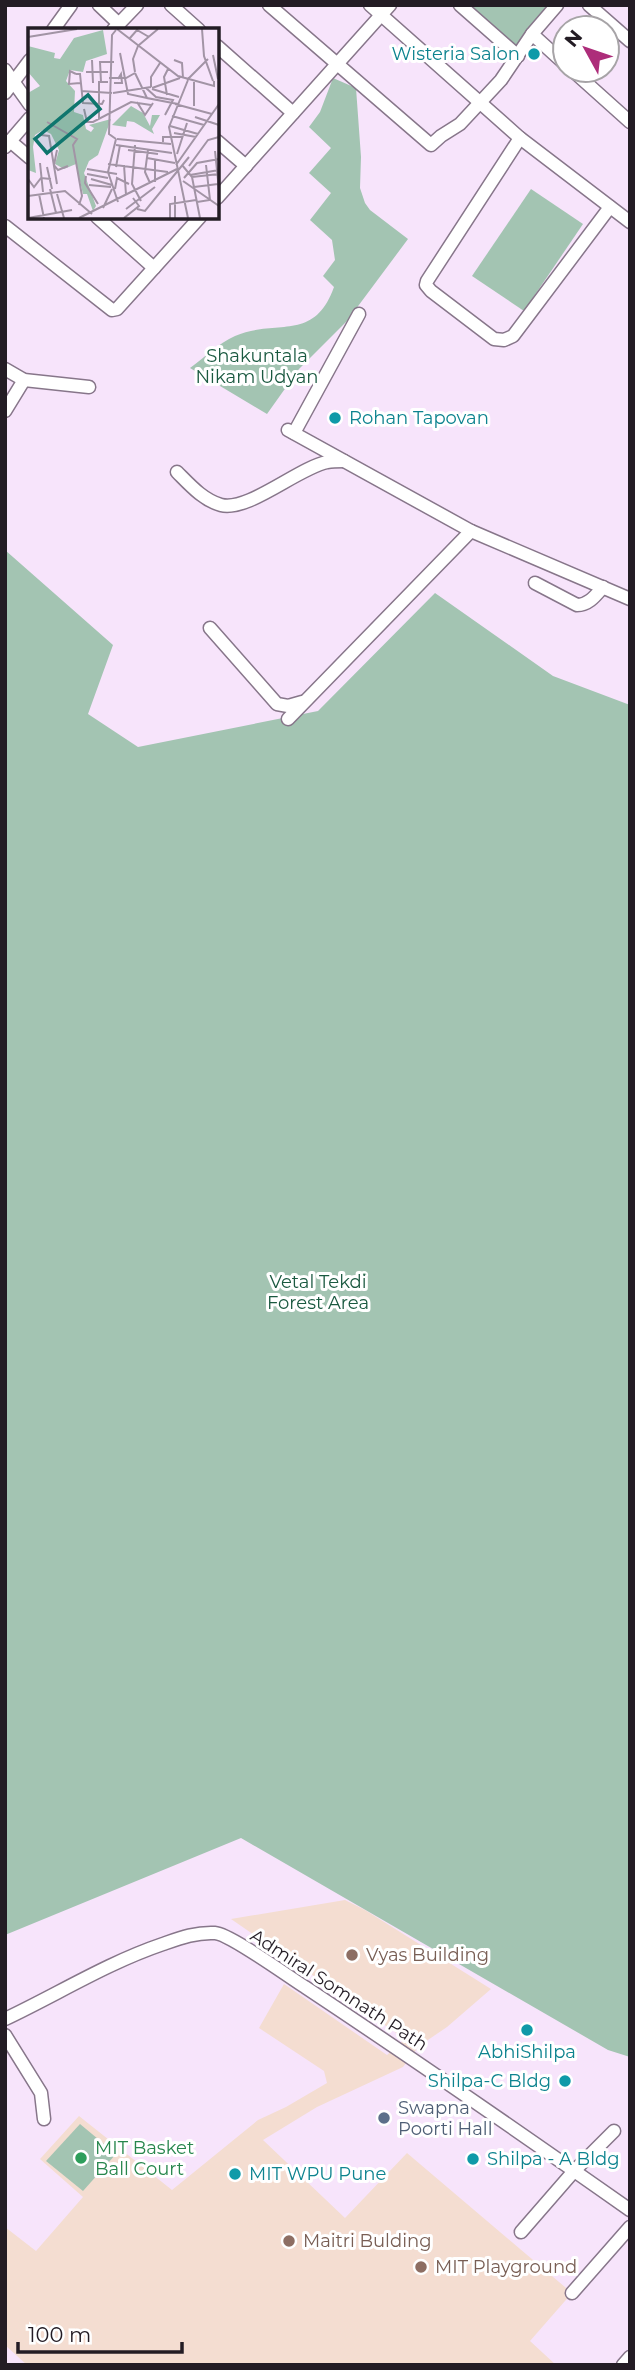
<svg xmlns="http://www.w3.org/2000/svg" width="635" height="2370" viewBox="0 0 635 2370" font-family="Montserrat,sans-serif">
<rect width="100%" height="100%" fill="#f7e4fb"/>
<path fill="#f4ddd1" d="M345,1900L365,1910L491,1989L447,2027L419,2046L403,2067L317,2107L263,2140L345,2218L407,2153L572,2293L530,2341L556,2365H27L5,2345V2227L36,2251L83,2197L40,2159L79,2116L172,2190L258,2120L286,2107L327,2083L324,2071L259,2028L284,1984L387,2055L405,2039L231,1919Z"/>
<g fill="#a3c4b2">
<path d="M470,5H555L518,48Z"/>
<path d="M333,78L356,88L361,157L360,188L365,203L370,210L408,239L347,321L299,369L267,414L190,368C204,358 219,343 235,336C277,318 314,343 334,287L323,276L335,260L332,240L310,220L331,193L309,173L331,148L309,127L320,112Z"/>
<path d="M531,189L583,224L524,311L472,276Z"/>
<path d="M5,550L113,645L88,714L138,747L318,711L435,593L553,676L630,705V2057L608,2050L241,1838L5,1935Z"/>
<path d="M80,2124L116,2154L83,2191L46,2161Z"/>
</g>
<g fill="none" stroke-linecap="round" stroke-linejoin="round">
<g stroke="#87768a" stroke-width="15">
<g id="minor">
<path d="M99,5L119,24"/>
<path d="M171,5L199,30"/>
<path d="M269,5L431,145L441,136L460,124L501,80L532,34L557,5"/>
<path d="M370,5L520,138L630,222"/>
<path d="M460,5L518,56"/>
<path d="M589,5L630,41"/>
<path d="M53,30L71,5"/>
<path d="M113,30L137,5"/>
<path d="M532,34L565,64"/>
<path d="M217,46L293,113"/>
<path d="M5,70L30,105"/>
<path d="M572,70L630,122"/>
<path d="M5,93L30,60"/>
<path d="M520,138L427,281L426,285L431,291L494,339L504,340L513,336L610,207"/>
<path d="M10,141L30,158"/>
<path d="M217,141L246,166"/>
<path d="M5,147L30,118"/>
<path d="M217,198L390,5"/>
<path d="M97,217L154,268"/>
<path d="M5,226L112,310L117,309L200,217"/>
<path d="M5,369L24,380L89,387"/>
<path d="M5,411L24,380"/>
<path d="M288,430L471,531L630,599"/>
<path d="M294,433L359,314"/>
<path d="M177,472C190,485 203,500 221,505C248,512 298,468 327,462C333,461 339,461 344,461"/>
<path d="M535,583L577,605C589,605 596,595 603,587"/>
<path d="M210,628L277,704L288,706L302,702"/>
<path d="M288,719L471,531"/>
<path d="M5,2019C58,1994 107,1963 163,1944C180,1938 196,1932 215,1933C230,1934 289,1977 305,1987C415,2060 522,2134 630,2210"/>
<path d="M5,2035L41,2093L44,2119"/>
<path d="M521,2232L574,2171L614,2131"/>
<path d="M572,2293L630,2227"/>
<path d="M623,2365L630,2357"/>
</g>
</g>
<use href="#minor" stroke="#fff" stroke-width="12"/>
</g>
<g fill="#0f9aa8" stroke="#fff" stroke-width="2.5">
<circle cx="534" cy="54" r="7"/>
<circle cx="335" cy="418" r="7"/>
<circle cx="527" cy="2030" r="7"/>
<circle cx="565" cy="2081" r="7"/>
<circle cx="473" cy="2159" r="7"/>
<circle cx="235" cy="2174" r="7"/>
</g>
<g fill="#8d6e63" stroke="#fff" stroke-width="2.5">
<circle cx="352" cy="1955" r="7"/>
<circle cx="289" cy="2241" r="7"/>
<circle cx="421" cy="2267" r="7"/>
</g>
<circle fill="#5c6f8a" stroke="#fff" stroke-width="2.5" cx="384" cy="2118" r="7"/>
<circle fill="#2e9e5b" stroke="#fff" stroke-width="2.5" cx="81" cy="2158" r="7"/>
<g text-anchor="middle" stroke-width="6" stroke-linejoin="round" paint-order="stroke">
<g font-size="18" fill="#0d838f" stroke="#fff" text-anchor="start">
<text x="520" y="60" text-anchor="end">Wisteria Salon</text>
<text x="349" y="424">Rohan Tapovan</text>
<text x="527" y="2058" text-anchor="middle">AbhiShilpa</text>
<text x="551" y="2087" text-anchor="end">Shilpa-C Bldg</text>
<text x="487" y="2165">Shilpa - A Bldg</text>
<text x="249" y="2180">MIT WPU Pune</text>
</g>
<g font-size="18" fill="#1a5940" stroke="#fff">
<text x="257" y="362">Shakuntala<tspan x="257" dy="21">Nikam Udyan</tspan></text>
<text x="318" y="1288">Vetal Tekdi<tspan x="318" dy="21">Forest Area</tspan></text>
</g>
<g font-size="18" fill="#785e54" stroke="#fff" text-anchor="start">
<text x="366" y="1961">Vyas Building</text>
<text x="303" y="2247">Maitri Bulding</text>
<text x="435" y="2273">MIT Playground</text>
</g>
<g font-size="18" fill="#231c24" stroke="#fff">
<text transform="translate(339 1990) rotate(33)" y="6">Admiral Somnath Path</text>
</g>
<g font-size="18" fill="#4e5e75" stroke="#fff" text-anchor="start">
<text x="398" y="2114">Swapna<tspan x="398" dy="21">Poorti Hall</tspan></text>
</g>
<g font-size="18" fill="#27864d" stroke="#fff" text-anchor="start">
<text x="95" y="2154">MIT Basket<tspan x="95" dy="21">Ball Court</tspan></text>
</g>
</g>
<g transform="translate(28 28)">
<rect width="191" height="191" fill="#f7e4fb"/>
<path d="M75,2L79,26L58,33L55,44L42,42L38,53L47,63L46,84L55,87L58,101L63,104L66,100L61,97L83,91L70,127L61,133L56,145L68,178L65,183L59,166H55L48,136L36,141L27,136L31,122L23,106L15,102L7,107L5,119L8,145L0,142V65L12,58L0,44V18L27,25L26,30L32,31L46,10ZM103,78L115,85L122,98L124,87H132L124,101L126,106L106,94L99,93L98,99L84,97Z" fill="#a3c4b2"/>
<path fill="none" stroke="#a294a5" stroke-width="2" d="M89,1L150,48L186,58V53M174,1L176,28L185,53M0,9L49,1M102,10L109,2L121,9M111,17L130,1M92,25L100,66L119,70M185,27L190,51M64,32L65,55M146,32L154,35L155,50M58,44H80M107,44L105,31L110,18M107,45L119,70L150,76M48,46H52L55,75L74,76L76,72M48,46L42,43L41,56L52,55M81,50H98L107,45M159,52L180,31M160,52L141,99L160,190M73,54L72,34H86M166,54V78M86,55H94L93,46L90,51M123,59V49L132,35M118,60L128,69L145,72L137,87M124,60L152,50M124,61L151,69M53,63L84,65M85,65L123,59M139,67L136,49L140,41M109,74L117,87L125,75M147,76L184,86M56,81L59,94H65L103,74L123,77M144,88L176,97M167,89L191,97M71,92V54H80M19,94L49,111L45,117L54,168L51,177M142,98L170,106M146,105L168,109M13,107L21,108L29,156M88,111L81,106L84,7L88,2M88,111L80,144L90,174M89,111L143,116M135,114V109H155M88,117L144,125M107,117L104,156L113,173M29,122L26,137L30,142L40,138M100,122L130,126M120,122L117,144L122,155M187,123L191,162M149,126L159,95M119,130L147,135M12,135L15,164M80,136L140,144M96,137L98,167M148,137L191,76M154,137L164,149L172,190M161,138L180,112L191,109M19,139L24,161M88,139L92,117M59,141L89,146M59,146L80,150M162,147L191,142M58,148L57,155L70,176M164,149L191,146M156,150L169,135L191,131M0,151L6,159L13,150L23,151M63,151L84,157M155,153L191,178M127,154V132M61,157L83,159M166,159L190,156M22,161L28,185M87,161L89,150L101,156M11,166L16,190M29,166L36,190M0,168L37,163L64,186M147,168V190M169,174L182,172L178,137M75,180L84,161M98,181L127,159M109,181L117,183L161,129M0,190L44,182M51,190L149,141M96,190L111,178L105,170M142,190V176L168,172"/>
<path fill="#0f766e" fill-opacity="0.15" stroke="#0f766e" stroke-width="3.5" d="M60,67L72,81L19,125L7,111Z"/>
<rect width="191" height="191" fill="none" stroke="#231c24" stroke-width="3.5"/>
</g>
<rect width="635" height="2370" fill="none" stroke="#231c24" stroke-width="14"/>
<g transform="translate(586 49) rotate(310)"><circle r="33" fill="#ffffff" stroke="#a7a4a7" stroke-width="2"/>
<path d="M0-5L12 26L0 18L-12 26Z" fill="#ad2d7a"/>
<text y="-10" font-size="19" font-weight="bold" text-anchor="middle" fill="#231c24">N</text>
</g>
<path d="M18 2342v10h164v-10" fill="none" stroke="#231c24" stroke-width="3.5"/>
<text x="28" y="2342" font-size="21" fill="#231c24" stroke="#ffffff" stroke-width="5" paint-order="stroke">100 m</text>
</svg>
